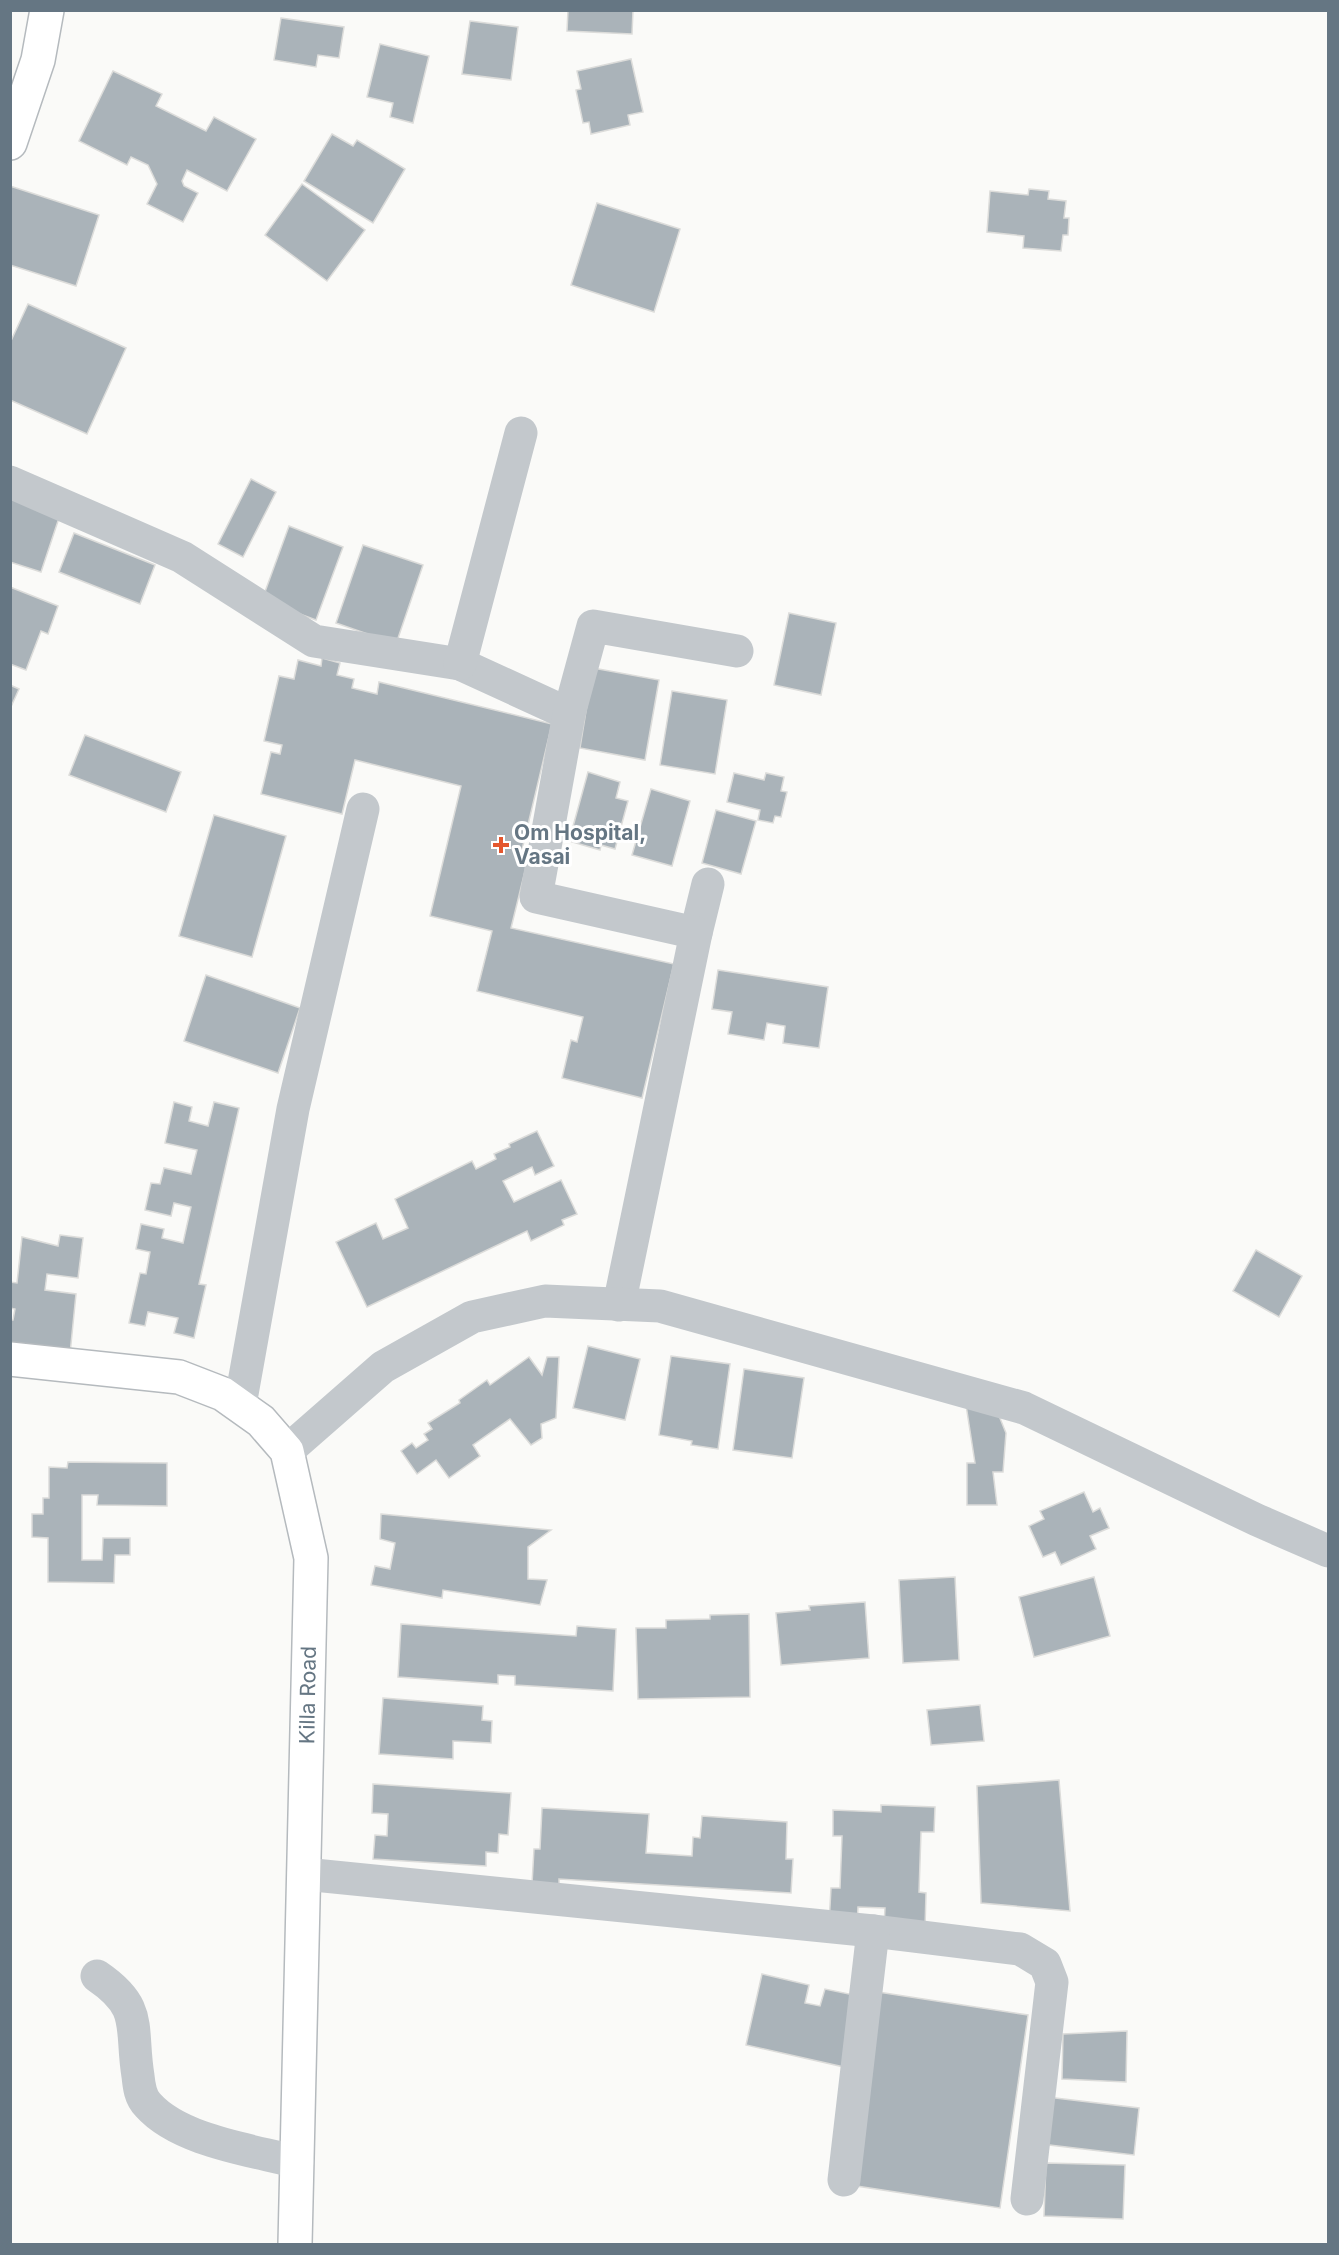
<svg xmlns="http://www.w3.org/2000/svg" width="1339" height="2255" viewBox="0 0 1339 2255" font-family="Inter,sans-serif">
<rect width="100%" height="100%" fill="#fafaf8"/>
<g fill="#aab3b9" stroke="#dcdcda" stroke-width="1.5">
<path d="M568,10H633L632,34L567,31Z"/>
<path d="M281,18L344,27L339,58L318,55L316,67L274,60Z"/>
<path d="M470,21L518,27L511,80L462,74Z"/>
<path d="M380,44L429,56L413,123L390,117L393,103L367,97Z"/>
<path d="M631,59L643,112L628,115L630,125L591,134L589,122L583,123L576,90L581,89L577,71Z"/>
<path d="M113,71L162,94L156,106L206,131L214,117L256,139L227,191L187,170L182,181L184,186L198,193L183,222L147,204L157,184L148,165L131,157L127,165L79,141Z"/>
<path d="M332,134L353,146L357,140L405,169L373,223L304,181Z"/>
<path d="M302,184L365,230L327,281L265,235Z"/>
<path d="M10,186L99,215L76,286L10,265Z"/>
<path d="M1029,189L1049,191L1048,199L1066,201L1064,218H1069L1068,235H1063L1061,251L1023,248L1024,236L987,232L990,191L1028,195Z"/>
<path d="M597,203L680,229L654,312L571,285Z"/>
<path d="M28,304L126,348L87,434L10,400V343Z"/>
<path d="M251,479L276,492L243,557L218,544Z"/>
<path d="M10,492L62,509L41,572L10,562Z"/>
<path d="M289,526L343,547L316,620L262,600Z"/>
<path d="M74,533L155,565L140,604L59,572Z"/>
<path d="M363,545L423,565L396,644L336,623Z"/>
<path d="M10,587L58,606L48,634L41,631L26,670L10,664Z"/>
<path d="M789,613L836,623L821,695L774,685Z"/>
<path d="M322,658L340,663L337,675L354,679L352,688L377,694L379,682L552,724L520,858L528,859L511,928L674,964L642,1098L562,1078L571,1040L577,1042L583,1017L477,991L492,931L430,916L461,786L355,760L342,814L261,794L271,752L280,754L282,745L264,741L279,676L294,679L298,660L321,666Z"/>
<path d="M593,668L659,680L645,760L580,748Z"/>
<path d="M10,685L19,689L10,709Z"/>
<path d="M672,691L727,700L715,774L660,765Z"/>
<path d="M85,735L181,772L166,812L69,775Z"/>
<path d="M588,772L620,782L616,798L628,801L615,849L601,845L600,850L569,841Z"/>
<path d="M734,773L764,780L766,773L784,777L781,791L787,792L781,817L775,816L773,823L758,820L760,810L727,802Z"/>
<path d="M651,789L690,801L672,866L632,855Z"/>
<path d="M716,810L756,821L741,874L702,863Z"/>
<path d="M214,815L286,836L252,957L179,936Z"/>
<path d="M718,970L828,987L819,1048L783,1043L785,1026L767,1023L764,1040L728,1034L732,1012L712,1009Z"/>
<path d="M206,975L300,1008L278,1073L184,1041Z"/>
<path d="M174,1102L192,1107L189,1121L208,1126L214,1102L239,1108L199,1284L206,1285L194,1338L174,1333L178,1318L148,1312L145,1326L129,1323L140,1273L146,1274L150,1252L136,1249L141,1224L164,1229L162,1238L183,1243L191,1207L174,1203L171,1216L145,1210L151,1183L160,1184L164,1168L191,1174L197,1150L165,1143Z"/>
<path d="M537,1131L554,1166L535,1175L532,1167L503,1181L514,1202L561,1180L577,1214L562,1220L564,1225L531,1241L527,1231L367,1307L336,1242L376,1223L383,1239L408,1228L395,1199L472,1161L476,1169L496,1159L494,1154L510,1147L509,1144Z"/>
<path d="M60,1235L83,1238L78,1278L47,1274L45,1290L76,1294L70,1354L10,1347V1320H13L15,1309L10,1308V1282L17,1283L22,1237L58,1246Z"/>
<path d="M1256,1250L1302,1276L1279,1317L1233,1291Z"/>
<path d="M588,1346L640,1359L625,1420L573,1408Z"/>
<path d="M671,1356L730,1364L718,1449L691,1445L692,1441L659,1435Z"/>
<path d="M529,1357L542,1375L547,1357H559L556,1418L541,1424L542,1438L531,1445L510,1419L473,1445L480,1456L449,1478L436,1460L417,1474L401,1451L412,1443L416,1448L428,1440L424,1434L432,1429L428,1423L460,1403L459,1400L487,1380L490,1385Z"/>
<path d="M744,1369L804,1378L792,1458L733,1450Z"/>
<path d="M993,1401L1006,1433L1003,1472H993L997,1505H967V1463H975L966,1405Z"/>
<path d="M68,1462L167,1463V1506L97,1505L98,1495H82V1560H102L103,1538H130V1555H115L114,1583L48,1582V1538L32,1537V1514H43V1498H49V1467L67,1468Z"/>
<path d="M1084,1492L1093,1512L1100,1508L1109,1528L1090,1536L1096,1549L1061,1565L1055,1552L1043,1557L1029,1526L1044,1519L1040,1511Z"/>
<path d="M381,1514L551,1530L528,1547V1579L547,1580L540,1605L443,1590L442,1598L371,1585L375,1566L390,1569L395,1543L380,1539Z"/>
<path d="M955,1577L959,1660L903,1663L899,1580Z"/>
<path d="M1094,1577L1110,1636L1034,1657L1019,1597Z"/>
<path d="M865,1602L869,1658L781,1665L776,1613L810,1610L809,1606Z"/>
<path d="M749,1614L750,1697L638,1699L636,1628H666V1620L710,1619V1615Z"/>
<path d="M401,1624L576,1636L577,1626L616,1629L613,1691L515,1685V1676L498,1675V1684L398,1677Z"/>
<path d="M383,1698L483,1706L482,1720L492,1721L491,1743L453,1741V1759L379,1754Z"/>
<path d="M980,1705L984,1741L931,1745L927,1710Z"/>
<path d="M1059,1780L1070,1911L981,1903L977,1786Z"/>
<path d="M373,1784L511,1793L508,1835L499,1834L498,1853L486,1852V1866L373,1859L375,1835L387,1836L388,1814L372,1813Z"/>
<path d="M881,1805L935,1807L934,1832H921L919,1892L926,1893L925,1928L884,1926L885,1908L858,1907L857,1925L829,1924L831,1888H840L842,1836H833V1810L881,1812Z"/>
<path d="M542,1808L649,1814L646,1853L692,1856L693,1837L700,1838L702,1816L787,1822L786,1859H793L791,1893L559,1879V1886L532,1884L534,1849H540Z"/>
<path d="M762,1974L809,1985L805,2003L820,2006L825,1989L854,1995L844,2067L746,2045Z"/>
<path d="M878,1992L1028,2015L1000,2208L850,2185Z"/>
<path d="M1127,2031L1126,2082L1062,2079L1063,2034Z"/>
<path d="M1047,2097L1139,2108L1134,2155L1041,2144Z"/>
<path d="M1046,2163L1125,2165L1123,2219L1044,2216Z"/>
</g>
<g fill="none" stroke-linecap="round" stroke-linejoin="round">
<g stroke="#b5babe" stroke-width="36">
<g id="major">
<path d="M10,143L38,60L47,10"/>
<path d="M10,1359L179,1377L223,1394L261,1421L287,1451L311,1558L295,2244"/>
</g>
</g>
<g stroke="#c3c8cc" stroke-width="33">
<path d="M10,482L182,557L314,641L460,664L569,714"/>
<path d="M460,664L521,433"/>
<path d="M696,933L708,884"/>
<path d="M619,1305L696,933L536,897L569,714L593,626L737,651"/>
<path d="M240,1405L293,1109L363,809"/>
<path d="M287,1451L383,1367L472,1317L545,1301L660,1306L1024,1408L1257,1520L1328,1551"/>
<path d="M304,1874L873,1931L1020,1949L1045,1964L1052,1982L1027,2199"/>
<path d="M97,1976C144,2008 130,2027 138,2076C139,2086 140,2097 148,2105C180,2141 252,2150 297,2162"/>
<path d="M844,2180L873,1931"/>
</g>
<use href="#major" stroke="#fff" stroke-width="33"/>
</g>
<path fill="#e4572e" stroke="#fff" stroke-width="2" d="M498 836h6v6h6v6h-6v6h-6v-6h-6v-6h6z"/>
<g text-anchor="middle" stroke-width="6" stroke-linejoin="round" paint-order="stroke">
<g font-size="21" font-weight="bold" fill="#657683" stroke="#fff" text-anchor="start">
<text x="514" y="840">Om Hospital,<tspan x="514" dy="24">Vasai</tspan></text>
</g>
<g font-size="21" fill="#657683" stroke="#fff">
<text transform="translate(308 1695) rotate(-89)" y="7">Killa Road</text>
</g>
</g>
<rect width="1339" height="2255" fill="none" stroke="#657683" stroke-width="24"/>
</svg>
